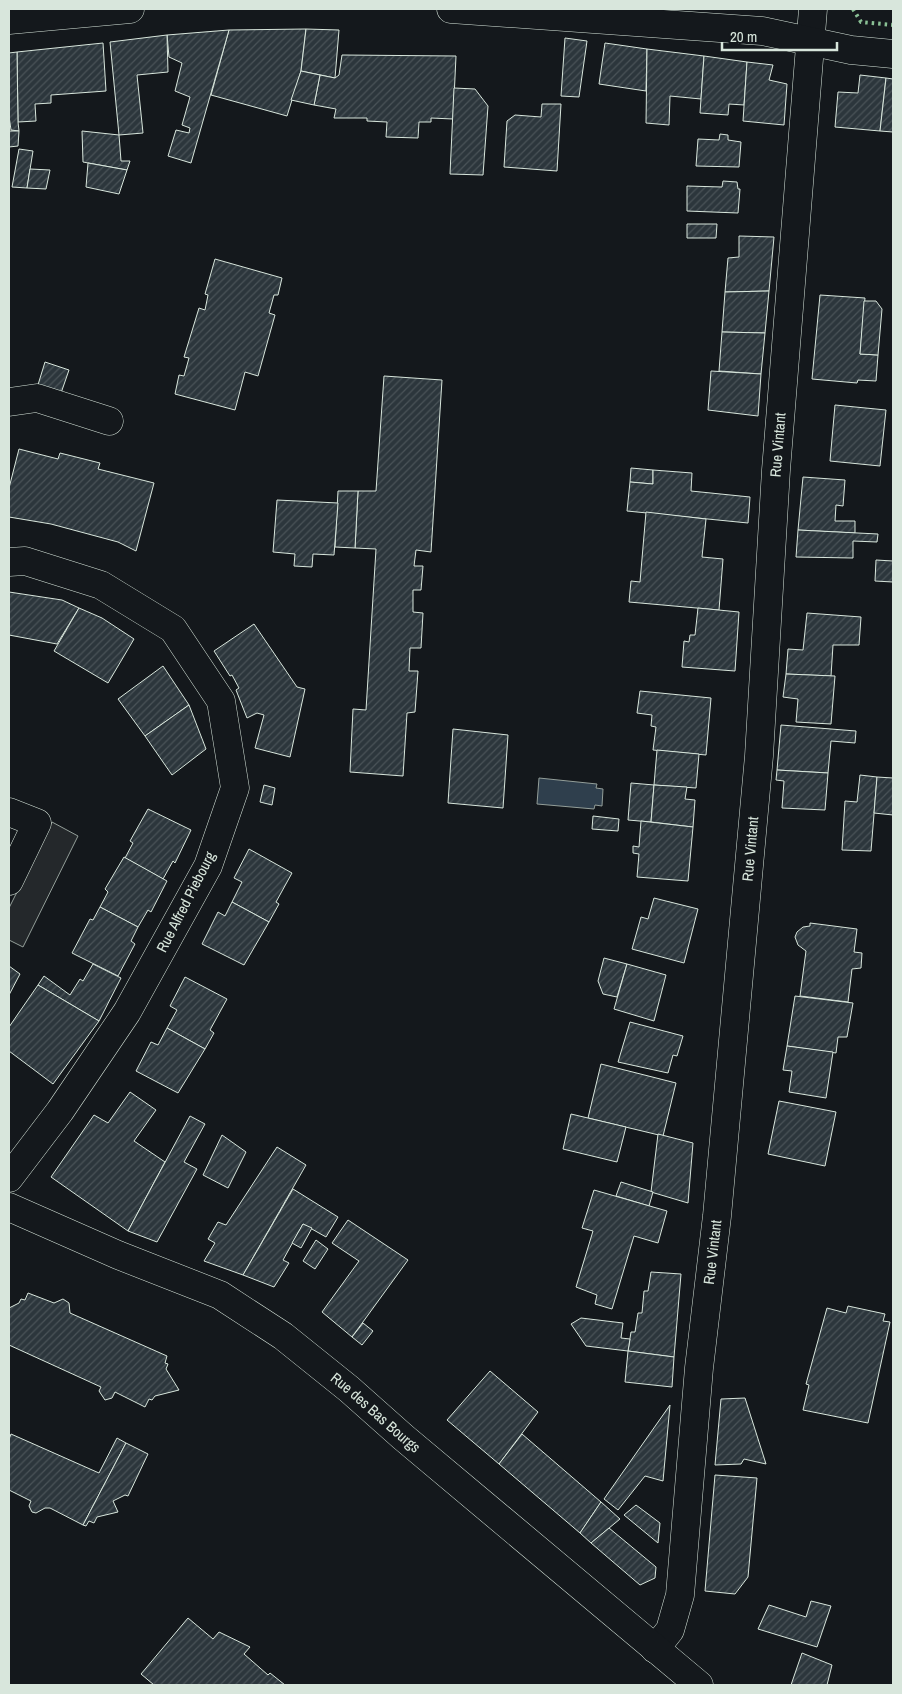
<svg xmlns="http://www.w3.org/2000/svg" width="902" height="1694" viewBox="0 0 902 1694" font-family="'Archivo Narrow',sans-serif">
<defs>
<pattern id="building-hatch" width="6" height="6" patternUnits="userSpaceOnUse" patternTransform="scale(1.25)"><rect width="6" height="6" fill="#2c363c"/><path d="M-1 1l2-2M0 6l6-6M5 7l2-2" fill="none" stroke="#4a5358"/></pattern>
</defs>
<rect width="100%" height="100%" fill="#14181c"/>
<path fill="#24282b" stroke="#939e99" d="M52,822L78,836L23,947L9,940V908Z"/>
<path fill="#2f3f4d" stroke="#939e99" d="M539,778L597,784L596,788L603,789L602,806L595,805L594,809L537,804Z"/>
<g fill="url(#building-hatch)" stroke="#d8e6dc">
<path d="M306,29L301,71L287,116L211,95L229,30Z"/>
<path d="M306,29L339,30L335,78L301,71Z"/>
<path d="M229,30L191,163L168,156L176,130L189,133L190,128L182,125L190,97L175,91L182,63L169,57L167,35Z"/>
<path d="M167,35L168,72L137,75L143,133L119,135L110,42Z"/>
<path d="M565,38L587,41L579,97L561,96Z"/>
<path d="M103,43L106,91L51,95V103L35,104L36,121L18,122L17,52Z"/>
<path d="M605,43L647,49L646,91L599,84Z"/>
<path d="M647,49L704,56L701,99L670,96L669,125L646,123Z"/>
<path d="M17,52L18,122L19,131L11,130L9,116V53Z"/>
<path d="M342,55L456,56L453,119L431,118V122H419L418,138L386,137L387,122L367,121V118H334L336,109L314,105L320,75L335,78L339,75Z"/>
<path d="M704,56L747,62L744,105L729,104L728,115L700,113Z"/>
<path d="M747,62L773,65L769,80L787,84L784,125L743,121Z"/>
<path d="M301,71L320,75L314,105L291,100Z"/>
<path d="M860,75L886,78L880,131L835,127L838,92L858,93Z"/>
<path d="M886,78L893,79V132L880,131Z"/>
<path d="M454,88L475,89L488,106L483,175L450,174Z"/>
<path d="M542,104H561L557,171L504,167L507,121L515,115L541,117Z"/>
<path d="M9,131H19L18,146L9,147Z"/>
<path d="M82,131L119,135L121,161H130L127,170L83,162Z"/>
<path d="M720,134L728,135V140L741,142L739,167L696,166L698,139L719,140Z"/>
<path d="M19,149L33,151L27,188L12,187Z"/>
<path d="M88,163L127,170L119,194L86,187Z"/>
<path d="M30,169L50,170L46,189L27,188Z"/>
<path d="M723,181L737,182L738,189H740L738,213L687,211V186L722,187Z"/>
<path d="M687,224H717L716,238H687Z"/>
<path d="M739,236L774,237L769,291L725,292L728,258L739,257Z"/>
<path d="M215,259L282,278L278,295H274L269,313L275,315L258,376L245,372L235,410L175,394L179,375L184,376L189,358L184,357L199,308L205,310L208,295L205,294Z"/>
<path d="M769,291L765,333L722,332L725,292Z"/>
<path d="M820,295L865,298L860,354L878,355L876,381L858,380L857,383L812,379Z"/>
<path d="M864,301H876L882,309L878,355L860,354Z"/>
<path d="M722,332L765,333L761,374L719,371Z"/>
<path d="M45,362L69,370L60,396L37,388Z"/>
<path d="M711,371L761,374L758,416L708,410Z"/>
<path d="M384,376L442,380L431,552L416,550L414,566H423L421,590H413V612L423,613L421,648H410L409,671H418L415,712L407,713L403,776L350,772L353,709L366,710L376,549L355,548L358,491H376Z"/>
<path d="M835,405L886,410L880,466L830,461Z"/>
<path d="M19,449L58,459L60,453L100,463L98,469L154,483L136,551L118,542L51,524L9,517V488Z"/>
<path d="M631,468L653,470V484L630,482Z"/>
<path d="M653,470L692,473L691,491L750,497L748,523L627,511L630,482L653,484Z"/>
<path d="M803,477L845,480L843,506L836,505L835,521H855V533L798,530Z"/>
<path d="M338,491H358L355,548L335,547Z"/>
<path d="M277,500L338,503L334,555L313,554L312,567L294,566L295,554L273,552Z"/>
<path d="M646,512L706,519L702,557L723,559L719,610L629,602L631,581L640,582Z"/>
<path d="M798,530L878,534L877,542L853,541V558L796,557Z"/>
<path d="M876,560L893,561V582L875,581Z"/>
<path d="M9,592L62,600L79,608L57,644L9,635Z"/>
<path d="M79,608L102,618L134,639L108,683L54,651Z"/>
<path d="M698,608L739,612L735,671L682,667L684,641L689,642L690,635H695Z"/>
<path d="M807,613L861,617L859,645H833L831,676L786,674L788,649L803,650Z"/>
<path d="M254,624L297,687L305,689L290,757L255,748L264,715L257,713L247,718L236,690L239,688L232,675L230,676L214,651Z"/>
<path d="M163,666L189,705L145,736L118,699Z"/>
<path d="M786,674L835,676L831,724L796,722L798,699L783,697Z"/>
<path d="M640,691L711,698L706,755L653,750L656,727L651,726L652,715L637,713Z"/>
<path d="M189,705L206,749L172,775L145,736Z"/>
<path d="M781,725L856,731L855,743L831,741L828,773L777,770Z"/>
<path d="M453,729L508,735L503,808L448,803Z"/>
<path d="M657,750L699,754L696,788L654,785Z"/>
<path d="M777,770L828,773L825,810L782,808L784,781L776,780Z"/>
<path d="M860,775L877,777L871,851L842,850L845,801L857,802Z"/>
<path d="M877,777L893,778V815L874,813Z"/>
<path d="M631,783L654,785L651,822L628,820Z"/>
<path d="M264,785L275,788L272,805L260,802Z"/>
<path d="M654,785L687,787L685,799L695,800L693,827L651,822Z"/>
<path d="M148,809L191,830L175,863L173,861L163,879L125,858L133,843L130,841Z"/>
<path d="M593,816L619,819L618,831L592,829Z"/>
<path d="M641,821L693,827L688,881L637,877L639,854L633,853V846L639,847Z"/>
<path d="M249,849L292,873L276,902L279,904L269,922L232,902L242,882L234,878Z"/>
<path d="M124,857L167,881L151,912L148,910L138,927L100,907L108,892L105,889Z"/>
<path d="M654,898L698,909L684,963L632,949L641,917L648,919Z"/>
<path d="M232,902L269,922L244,965L202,944L218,912L225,916Z"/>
<path d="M100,907L138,927L131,941L135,944L118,976L72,953L90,919L93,920Z"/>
<path d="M810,923L857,929L854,952L862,953L861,968L852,969L848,1002L800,996L806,951L798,945L795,937L797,932L803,927L810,926Z"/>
<path d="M604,958L627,964L617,997L603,994L598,981Z"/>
<path d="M93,964L121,978L99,1021L38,985L44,976L70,995L80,979L83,981Z"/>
<path d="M627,964L666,975L654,1021L614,1009Z"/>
<path d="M9,966L20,974L9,995Z"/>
<path d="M185,977L227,999L210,1030L214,1033L205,1049L167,1028L177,1010L170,1006Z"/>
<path d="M38,985L99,1021L53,1084L9,1051V1027Z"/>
<path d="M795,996L853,1003L847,1037H838L836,1053L787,1046Z"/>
<path d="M630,1022L683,1036L677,1056L673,1055L668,1073L618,1062Z"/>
<path d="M167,1028L205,1049L178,1093L136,1071L151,1042L158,1045Z"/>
<path d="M787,1046L833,1052L826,1098L789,1092L792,1071L783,1070Z"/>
<path d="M601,1064L676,1083L663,1136L588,1118Z"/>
<path d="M130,1092L156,1110L134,1141L165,1162L128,1231L51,1177L94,1115L108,1123Z"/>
<path d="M779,1101L836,1112L825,1166L768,1154Z"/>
<path d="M571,1114L626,1127L617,1162L563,1149Z"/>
<path d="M190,1116L205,1124L184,1162L197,1169L157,1242L128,1231Z"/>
<path d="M658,1134L693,1143L688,1203L651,1192Z"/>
<path d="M222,1135L246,1152L228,1188L203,1175Z"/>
<path d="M277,1147L306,1165L243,1275L204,1261L215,1243L208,1239L218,1222L226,1225Z"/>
<path d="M621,1182L653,1192L649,1206L616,1196Z"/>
<path d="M293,1189L338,1217L326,1237L303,1224L283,1260L289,1263L274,1287L243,1275Z"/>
<path d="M594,1190L667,1211L658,1243L634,1236L612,1309L595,1304L597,1295L576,1287L593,1231L582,1228Z"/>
<path d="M348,1220L408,1260L352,1337L322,1312L359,1261L332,1243Z"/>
<path d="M303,1224L312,1228L301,1248L292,1243Z"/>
<path d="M316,1240L328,1249L315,1269L303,1261Z"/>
<path d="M651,1272L681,1274L674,1357L628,1351L631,1332H635L638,1313H642L644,1291H648Z"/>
<path d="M28,1293L54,1303L63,1299L69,1303L70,1313L167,1356L165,1363L168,1364L166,1369L179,1390L155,1396L152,1400L149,1399L145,1407L115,1392L112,1398L105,1400L99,1391L101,1387L9,1345V1308L19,1303L21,1299L25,1300Z"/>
<path d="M848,1306L885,1314L883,1321L890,1322L868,1423L803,1410L809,1385L806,1384L827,1308L846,1313Z"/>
<path d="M581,1318L623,1323L621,1338L630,1339L628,1351L586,1346L571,1324Z"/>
<path d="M363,1323L373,1331L362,1345L352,1337Z"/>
<path d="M628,1351L674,1357L672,1387L625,1382Z"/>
<path d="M490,1371L538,1412L499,1464L447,1420Z"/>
<path d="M745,1398L766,1464L744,1459L741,1464L715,1465L721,1399Z"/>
<path d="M670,1405L663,1481L645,1476L618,1510L604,1499Z"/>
<path d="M11,1434L99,1473L117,1438L126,1443L83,1525L50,1508H45L36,1513L32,1512L29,1506L31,1501L9,1490V1439Z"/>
<path d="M522,1434L601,1502L580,1533L499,1464Z"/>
<path d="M126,1443L148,1454L128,1496L125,1495L113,1501L118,1512L97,1517L94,1523L89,1521L86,1526L83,1525Z"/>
<path d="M715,1475L757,1478L748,1577L735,1594L705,1591Z"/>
<path d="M601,1502L620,1519L591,1543L580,1533Z"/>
<path d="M636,1505L660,1523L658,1543L624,1515Z"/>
<path d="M609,1528L656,1567L655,1578L640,1585L591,1543Z"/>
<path d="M811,1601L831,1606L817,1647L758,1629L769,1605L806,1617Z"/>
<path d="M188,1618L213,1639L219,1632L250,1647L244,1654L268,1675L270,1673L285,1685H154L141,1674Z"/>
<path d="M802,1653L832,1665L827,1685H791Z"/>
</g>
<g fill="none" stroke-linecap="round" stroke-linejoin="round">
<g stroke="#d8e6dc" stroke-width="29">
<g id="minor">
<path d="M9,402L37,398L109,421"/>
<path d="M9,562L25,561L101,585L173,629L221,701L235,788L208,866L127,1012L60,1111L9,1178"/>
<path d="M9,812L37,823L9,881"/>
<path id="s1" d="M655,1649L670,1630L680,1595L699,1368L717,1216L759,756L776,470L813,9"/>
</g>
</g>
<g stroke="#d8e6dc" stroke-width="29">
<g id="tertiary">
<path d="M451,9L762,31L851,50L893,54"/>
<path d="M9,20L130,9"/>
</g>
</g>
<g stroke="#d8e6dc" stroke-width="29">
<g id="secondary">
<path id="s2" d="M9,1207L118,1255L220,1295L283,1336L349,1389L403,1437L699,1685"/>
</g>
</g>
<use href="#minor" stroke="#14181c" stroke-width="28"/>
<use href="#tertiary" stroke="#14181c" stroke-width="28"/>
<use href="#secondary" stroke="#14181c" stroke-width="28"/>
<path stroke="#8ac095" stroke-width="4" stroke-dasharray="2.5 4" stroke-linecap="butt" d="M853,9L861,22L893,25"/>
</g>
<g text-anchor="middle" stroke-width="4" stroke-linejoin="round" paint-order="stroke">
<g font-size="15" fill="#d8e6dc" stroke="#14181c">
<text dy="5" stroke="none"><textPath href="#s1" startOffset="1215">Rue Vintant</textPath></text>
<text dy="5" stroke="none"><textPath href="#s1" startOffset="810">Rue Vintant</textPath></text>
<text transform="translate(186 902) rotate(-63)" y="5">Rue Alfred Piebourg</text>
<text dy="5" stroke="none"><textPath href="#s1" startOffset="405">Rue Vintant</textPath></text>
<text dy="5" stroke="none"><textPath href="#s2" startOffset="424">Rue des Bas Bourgs</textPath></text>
</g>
</g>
<rect width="902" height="1694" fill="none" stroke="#d8e6dc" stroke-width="20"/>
<path d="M722 42v8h115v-8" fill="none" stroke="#d8e6dc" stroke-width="2.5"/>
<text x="730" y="42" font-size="15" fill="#d8e6dc" stroke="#14181c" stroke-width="4" paint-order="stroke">20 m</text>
</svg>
